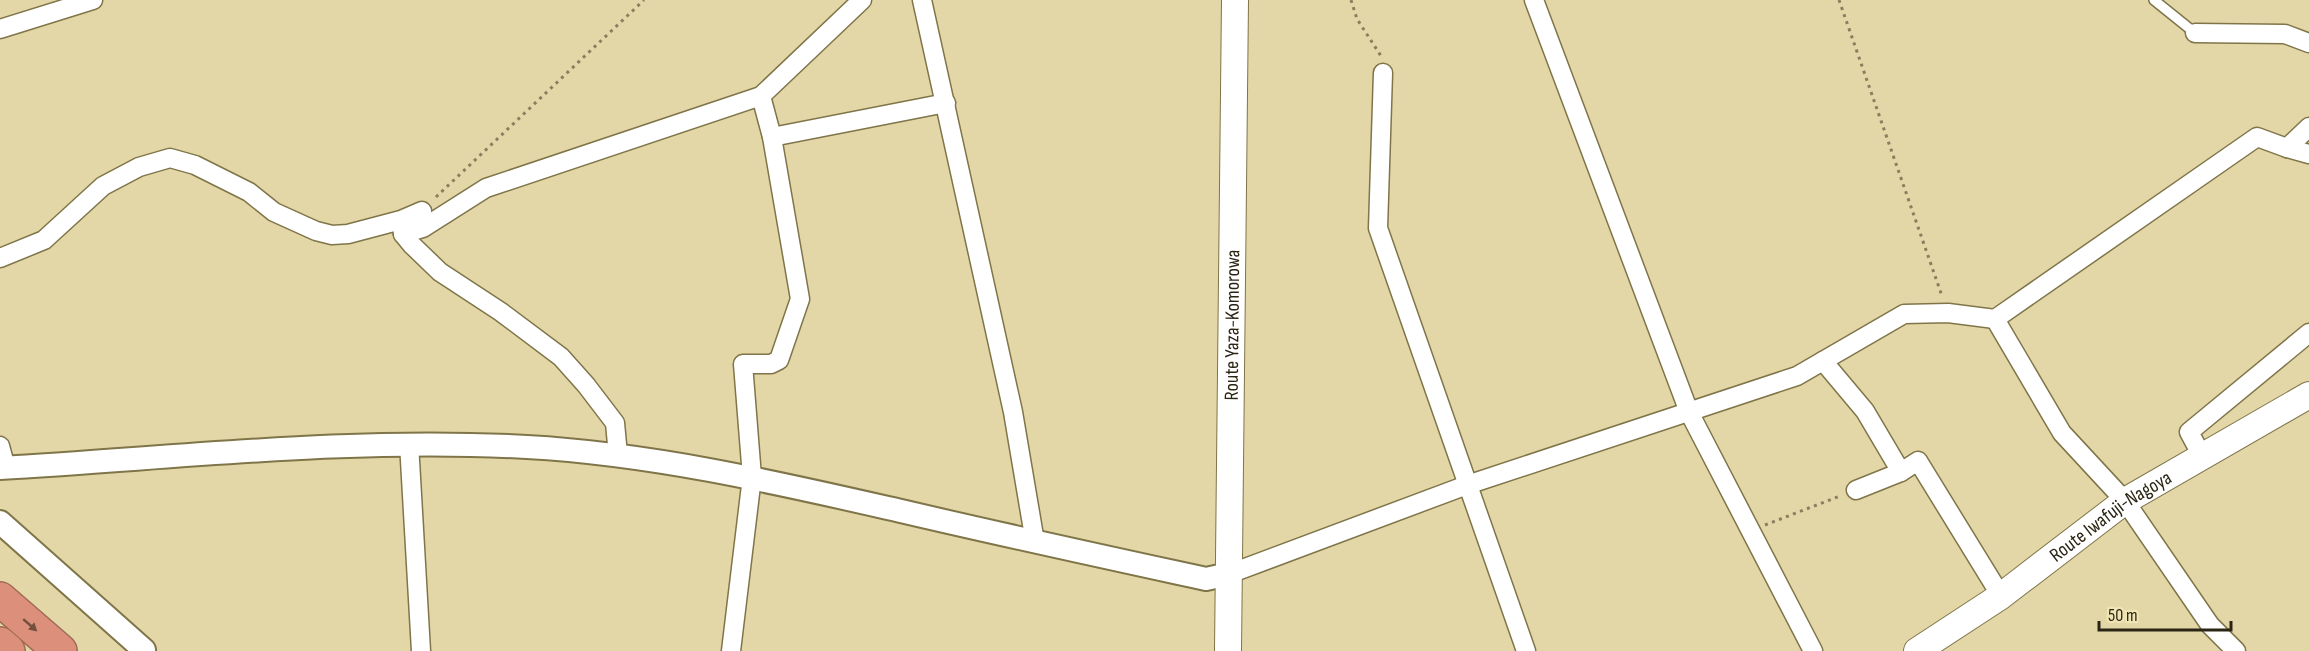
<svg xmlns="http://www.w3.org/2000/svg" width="2309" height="651" viewBox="0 0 2309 651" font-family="'Sofia Sans Condensed',sans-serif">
<rect width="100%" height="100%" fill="#e3d7a8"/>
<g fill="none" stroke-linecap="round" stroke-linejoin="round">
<g stroke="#7f7549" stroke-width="12">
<path id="service" d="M2154,0L2195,33"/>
</g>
<g stroke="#7f7549" stroke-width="21">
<g id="minor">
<path d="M922,0L1013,412L1035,542"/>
<path d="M1534,0L1689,412L1813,651"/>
<path d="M0,29L93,0"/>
<path d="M2195,33L2285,34L2309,43"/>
<path d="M1383,73L1378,228L1526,651"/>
<path d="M772,137L946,103"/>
<path d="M2287,148L2309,127"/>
<path d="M402,224L403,234L412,245L440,272L501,312L561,357L586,385L615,423L618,455"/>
<path d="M403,234L423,228L486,188L761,96L862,0"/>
<path d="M0,258L44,240L103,186L139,167L170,158L195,165L249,192L274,212L316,231L332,235L348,234L401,220L422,211"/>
<path d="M1995,319L2062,433L2125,501L2210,625L2236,651"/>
<path d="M1823,361L1865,411L1901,472"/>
<path d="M409,443L421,651"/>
<path d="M0,446L6,468"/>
<path d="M2202,456L2189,432L2309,333"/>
<path d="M1856,490L1901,472L1918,461L2001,596"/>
<path d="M1229,574L1467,485L1797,376L1904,314L1948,313L1995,319L2257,137L2287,148L2309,154"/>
<path d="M731,651L752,477L743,364H771L779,360L800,299L772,137L761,96"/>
</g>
</g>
<g stroke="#7f7549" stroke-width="26">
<g id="tertiary">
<path d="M0,468C175,458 351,437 527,447C654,454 778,483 901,511C1003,535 1105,557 1206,579L1229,574"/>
<path d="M0,522L144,650"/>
</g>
</g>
<g stroke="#7f7549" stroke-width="28">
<g id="secondary">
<path id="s1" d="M1228,651L1235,0"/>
<path id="s2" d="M1917,651L2001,596L2125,501L2309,395"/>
</g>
</g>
<g stroke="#9e6a56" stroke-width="36">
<g id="motorway">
<path d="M0,599L60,651"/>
<path d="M0,644L8,651"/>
</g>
</g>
<g stroke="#877f5e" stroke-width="3" stroke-dasharray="3 4.5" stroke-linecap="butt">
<path d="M1351,0L1357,19L1381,56"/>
<path d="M1839,0L1942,296"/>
<path d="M436,197L644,0"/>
<path d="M1765,525L1840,496"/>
</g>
<use href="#service" stroke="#fff" stroke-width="9"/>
<use href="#minor" stroke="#fff" stroke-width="18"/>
<use href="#tertiary" stroke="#fff" stroke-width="22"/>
<use href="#secondary" stroke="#fff" stroke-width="26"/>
<use href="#motorway" stroke="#dc8f7a" stroke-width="33"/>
</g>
<defs><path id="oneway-solid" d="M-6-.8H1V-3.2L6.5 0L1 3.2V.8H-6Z" transform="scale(1.5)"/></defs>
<use fill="#72503d" href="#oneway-solid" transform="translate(30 625) rotate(41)"/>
<g text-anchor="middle" stroke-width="4.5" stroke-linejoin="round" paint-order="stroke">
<g font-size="20" fill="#2b2614" stroke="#f0e5b5">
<text dy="7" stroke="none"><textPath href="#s1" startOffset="326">Route Yaza-Komorowa</textPath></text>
<text dy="7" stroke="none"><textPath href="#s2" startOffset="236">Route Iwafuji-Nagoya</textPath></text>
</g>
</g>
<path d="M2099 621v9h132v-9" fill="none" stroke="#2b2614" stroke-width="3"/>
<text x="2108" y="621" font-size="18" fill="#2b2614" stroke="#f0e5b5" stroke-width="4.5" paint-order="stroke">50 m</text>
</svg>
